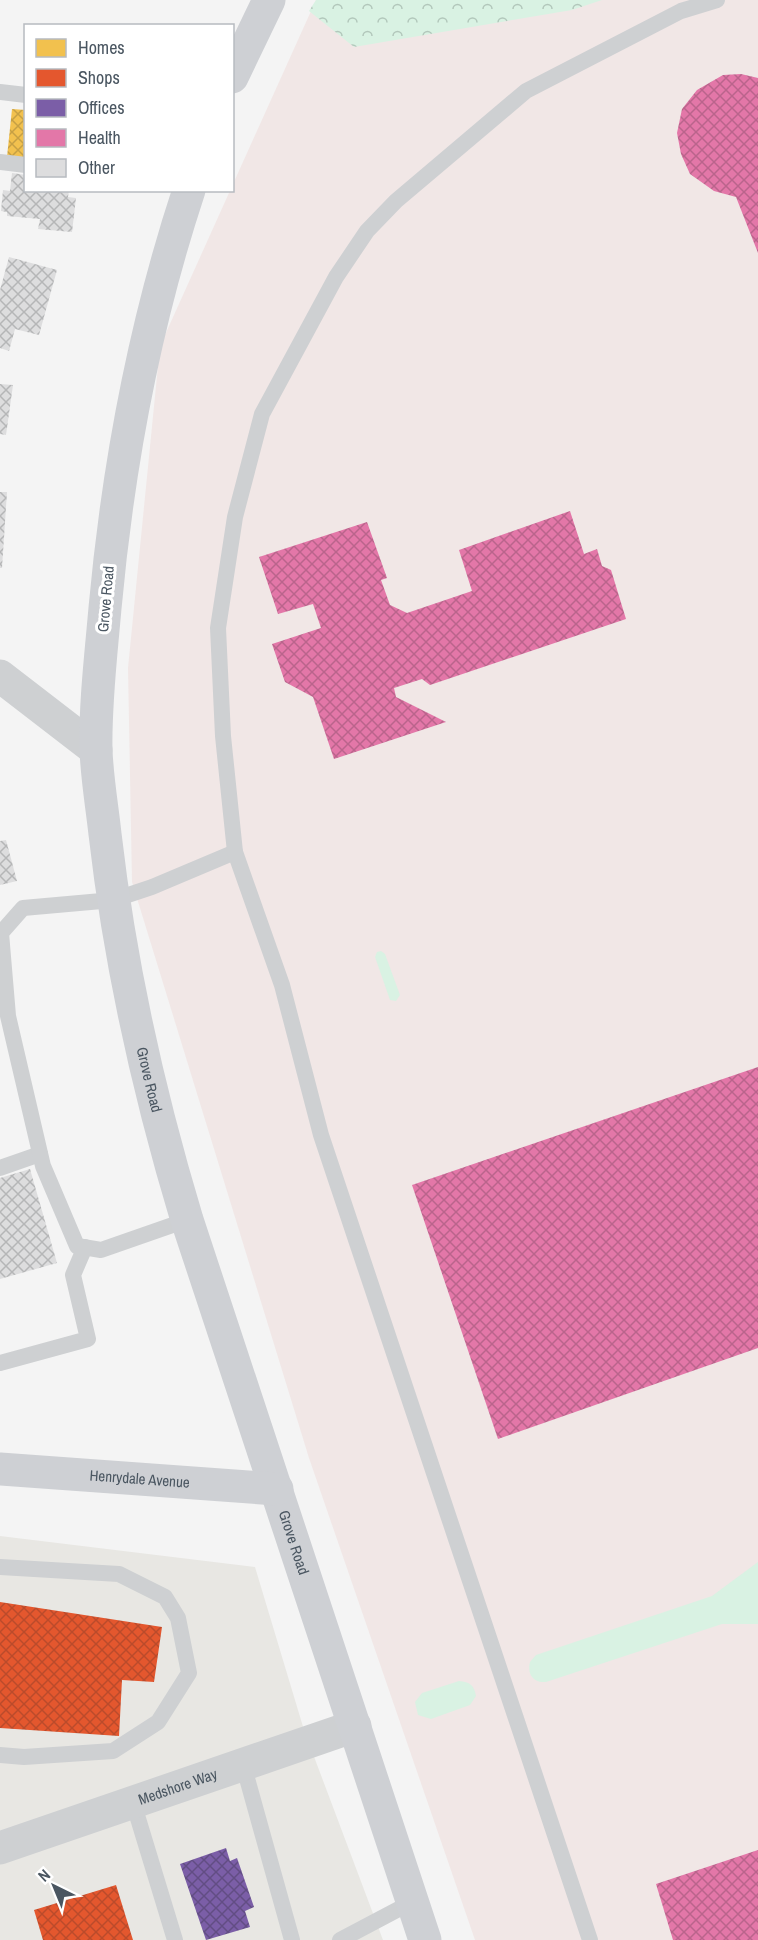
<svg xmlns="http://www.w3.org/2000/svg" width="758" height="1940" viewBox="0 0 758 1940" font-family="'Archivo Narrow',sans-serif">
<defs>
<pattern id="forest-crowns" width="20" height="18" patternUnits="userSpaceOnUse" patternTransform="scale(1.5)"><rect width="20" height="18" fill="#d9f2e3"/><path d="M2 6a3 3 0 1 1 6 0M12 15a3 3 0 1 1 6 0" fill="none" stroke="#b2c7bb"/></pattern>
<pattern id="homes-cross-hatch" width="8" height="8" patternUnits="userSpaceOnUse" patternTransform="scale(1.5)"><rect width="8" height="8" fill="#f2c14e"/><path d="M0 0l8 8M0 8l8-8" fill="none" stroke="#c6a044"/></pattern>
<pattern id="shops-cross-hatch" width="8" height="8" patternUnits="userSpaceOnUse" patternTransform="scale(1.5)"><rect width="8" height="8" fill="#e4572e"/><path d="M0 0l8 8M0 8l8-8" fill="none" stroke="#bb4b2b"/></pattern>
<pattern id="offices-cross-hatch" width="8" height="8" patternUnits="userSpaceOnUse" patternTransform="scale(1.5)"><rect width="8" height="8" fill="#7b5ea7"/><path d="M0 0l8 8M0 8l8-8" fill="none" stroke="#624d84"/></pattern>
<pattern id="health-cross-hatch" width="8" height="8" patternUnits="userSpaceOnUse" patternTransform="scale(1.5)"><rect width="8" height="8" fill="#e377a8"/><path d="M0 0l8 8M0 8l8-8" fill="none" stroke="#ba648c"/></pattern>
<pattern id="building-cross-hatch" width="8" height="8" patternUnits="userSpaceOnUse" patternTransform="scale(1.5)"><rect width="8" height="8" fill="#ddddde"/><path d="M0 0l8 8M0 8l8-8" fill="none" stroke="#b5b6b7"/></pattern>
</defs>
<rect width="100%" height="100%" fill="#f4f4f4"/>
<path fill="#e8e7e3" d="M0,1536L255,1567L304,1730L383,1940H0Z"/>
<path fill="#f1e7e6" d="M316,0H758V1940H475L309,1458L132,882L128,668L160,346Z"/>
<path fill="url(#forest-crowns)" d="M316,0H602L572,10L354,47L309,11Z"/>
<g fill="#d9f2e3">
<path d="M381,951L385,954L400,995L396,1001L390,1000L375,957L377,952Z"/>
<path d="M758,1562V1624H722L546,1682C533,1683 527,1674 530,1662L536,1655L712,1596Z"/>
<path d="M459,1681C470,1682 474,1685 476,1696L470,1705L431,1719L418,1715L415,1702L422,1693Z"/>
</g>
<path fill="url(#homes-cross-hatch)" d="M12,109L26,110V159L7,157Z"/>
<g fill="url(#shops-cross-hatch)">
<path d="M0,1602L162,1627L154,1682L122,1680L119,1736L0,1728Z"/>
<path d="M116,1885L133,1940H43L34,1910Z"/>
</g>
<path fill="url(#offices-cross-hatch)" d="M226,1848L230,1861L237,1858L254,1907L245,1911L250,1927L206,1940L180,1864Z"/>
<g fill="url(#health-cross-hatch)">
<path d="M741,74L758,78V253L736,197L714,191L690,174L681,154L677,133L682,109L697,90L723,75Z"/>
<path d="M570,511L584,554L597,549L602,566L611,570L626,619L430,685L422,679L394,688L396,697L446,722L334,759L313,697L285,682L272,644L321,628L313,604L278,614L259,557L367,522L387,578L381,580L390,605L407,613L472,591L459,550Z"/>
<path d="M758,1067V1348L498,1439L412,1185Z"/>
<path d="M758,1850V1940H673L656,1884Z"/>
</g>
<g fill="url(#building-cross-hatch)">
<path d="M12,173L26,175V190H69L68,197L76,198L72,232L38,229L40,219L7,216V212L1,211L3,190L10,191Z"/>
<path d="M9,257L57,270L39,335L15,329L9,351L0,348V290Z"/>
<path d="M0,384L13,385L6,435L0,434Z"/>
<path d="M0,492H7L2,568H0Z"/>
<path d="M6,840L17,881L0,885V841Z"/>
<path d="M30,1169L57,1263L0,1279V1178Z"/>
</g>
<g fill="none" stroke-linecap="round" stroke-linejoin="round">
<g stroke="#ced0d2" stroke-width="16">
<path d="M0,92L26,95"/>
<path d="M0,162L26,165"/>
<path d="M0,1168L40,1154"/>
<path d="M187,1220L101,1250L77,1246L43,1166L8,1016L1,933L23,908L113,900L152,887L235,852"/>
<path d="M0,1363L88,1339L73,1275L85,1247"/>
<path d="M0,1567L119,1574L165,1597L178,1618L189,1673L158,1722L113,1751L24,1757L0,1755"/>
<path d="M243,1764L292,1940"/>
<path d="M133,1802L175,1940"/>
<path d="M340,1940L412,1902"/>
<path d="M590,1940L321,1135L282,985L235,852L223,736L218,628L235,517L262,414L336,277L367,231L396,201L526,91L681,11L717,0"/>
</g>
<g stroke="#ced0d2" stroke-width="33">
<path d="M0,676L96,750"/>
<path id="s1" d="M0,1848L355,1726"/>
</g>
<g stroke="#ced0d4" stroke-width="33">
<path d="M232,77L269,0"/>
<path id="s2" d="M189,190C144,326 118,466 105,608C101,655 95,703 96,750C97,778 102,806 105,834C120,965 149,1094 187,1220L425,1940"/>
<path id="s3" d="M0,1469L277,1489"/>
</g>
</g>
<g text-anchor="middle" stroke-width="6" stroke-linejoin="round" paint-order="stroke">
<g font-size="15" fill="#4a5661" stroke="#fff">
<text transform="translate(106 599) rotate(-85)" y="5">Grove Road</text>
<text dy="5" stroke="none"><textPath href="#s2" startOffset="904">Grove Road</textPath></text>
<text dy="5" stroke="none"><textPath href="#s3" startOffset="140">Henrydale Avenue</textPath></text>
<text dy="5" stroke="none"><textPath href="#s2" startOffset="1389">Grove Road</textPath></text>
<text dy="5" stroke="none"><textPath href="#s1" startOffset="188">Medshore Way</textPath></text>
</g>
</g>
<rect x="24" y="24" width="210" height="168" fill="#ffffff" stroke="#b7bbc0" stroke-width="1.5"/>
<rect x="36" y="39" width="30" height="18" fill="#f2c14e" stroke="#b7bbc0" stroke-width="1.5"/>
<text x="78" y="54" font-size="18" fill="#4a5661">Homes</text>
<rect x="36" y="69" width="30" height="18" fill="#e4572e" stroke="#b7bbc0" stroke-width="1.5"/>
<text x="78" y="84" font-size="18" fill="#4a5661">Shops</text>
<rect x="36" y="99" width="30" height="18" fill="#7b5ea7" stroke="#b7bbc0" stroke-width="1.5"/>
<text x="78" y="114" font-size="18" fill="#4a5661">Offices</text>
<rect x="36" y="129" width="30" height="18" fill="#e377a8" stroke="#b7bbc0" stroke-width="1.5"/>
<text x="78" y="144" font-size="18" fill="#4a5661">Health</text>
<rect x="36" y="159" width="30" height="18" fill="#ddddde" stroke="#b7bbc0" stroke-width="1.5"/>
<text x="78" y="174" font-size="18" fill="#4a5661">Other</text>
<g transform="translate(54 1886) rotate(317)" stroke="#ffffff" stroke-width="4.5" paint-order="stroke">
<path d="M0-4.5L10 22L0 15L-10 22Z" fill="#4a5661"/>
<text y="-9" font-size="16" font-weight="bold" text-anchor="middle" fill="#4a5661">N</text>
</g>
</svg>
